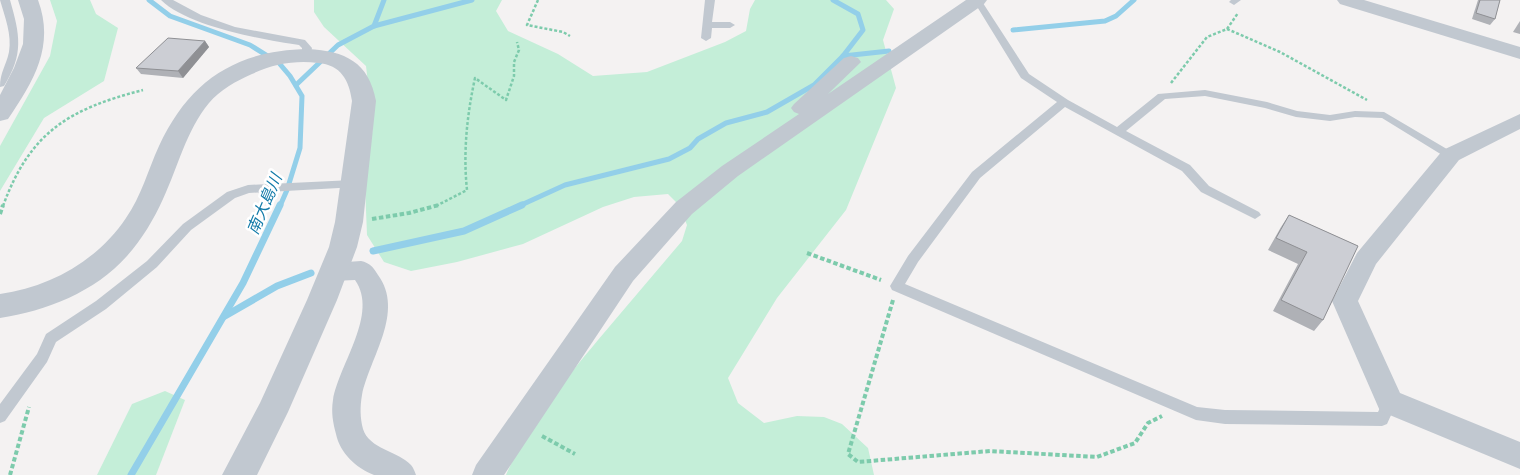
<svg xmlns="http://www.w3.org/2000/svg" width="1520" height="475" viewBox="0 0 1520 475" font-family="'Exo 2','Noto Sans JP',sans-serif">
<rect width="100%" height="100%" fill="#f4f2f2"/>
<g fill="#c4eed8">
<path d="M50,0H90L96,14L118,28L104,81L44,118L0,191V146L50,56L57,21Z"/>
<path d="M314,0H502L496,11L508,31L558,54L593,76L647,72L725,42L746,31L750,9L755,0H886L894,9L883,40L896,88L846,210L777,298L728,378L738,403L764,423L797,416L824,417L842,424L868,448L874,475H506C528,424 563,382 598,340C626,307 654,274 682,241L687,225L679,205L668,194L634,197L603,207L523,244L457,262L411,271L384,262L367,235L365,185L373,126L366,66L324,27L314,12Z"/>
<path d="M165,391L185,400L156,475H97L132,404Z"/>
</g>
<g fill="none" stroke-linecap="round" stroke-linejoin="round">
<g stroke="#93cfe9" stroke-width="5">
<path d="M149,0L170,16L250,45L279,63L290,76L302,96L300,148L287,190L280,206"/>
<path d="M374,26L384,0"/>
<path d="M1013,30L1105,21L1116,16L1134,0"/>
<path d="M843,56L889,51"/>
<path d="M296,85L338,45L374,26L472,0"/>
<path d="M519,206L565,185L669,159L690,148L698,139L726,123L767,112L814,85L843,56L863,30L858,14L833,0"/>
</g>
<g stroke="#93cfe9" stroke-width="7">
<path d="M373,251L464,231L522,205"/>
<path d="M225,316L277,286L311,273"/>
<path d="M131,475L243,283L280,205"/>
</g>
<g stroke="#7dcbac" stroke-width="2.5" stroke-dasharray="3 2" stroke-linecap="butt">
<path d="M538,0L527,25L563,32L570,36"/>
<path d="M1227,29L1280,52L1367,100"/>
<path d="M1171,83L1207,37L1227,29L1238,13"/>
<path d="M3,206C30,132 69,109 143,90"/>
<path d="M436,206L467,190C463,152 467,115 475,78L506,100L514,76V62L519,50L517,42"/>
</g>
<g stroke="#7dcbac" stroke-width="4" stroke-dasharray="4.5 2.5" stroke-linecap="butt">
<path d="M0,214L3,205"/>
<path d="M372,219L409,213L439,205"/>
<path d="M807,253L881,280"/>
<path d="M893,300L848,454L858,462L990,451L1097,457L1135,443L1148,423L1162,416"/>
<path d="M542,436L575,454"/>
<path d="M10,475L29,407"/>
</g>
<g fill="#c1c8d0" fill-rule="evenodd">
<path d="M0,0H10C20,35 24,54 4,86L0,87C0,72 6,66 9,52C12,35 5,17 0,0Z"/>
<path d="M161,0H173L201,15L235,27L305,40L312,48L310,56H302V48L299,45C263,40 187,26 161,0Z"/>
<path d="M705,0H715L712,22H730L735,25L730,28H712L711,38L706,41L701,38Z"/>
<path d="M973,0H981L1029,74L1068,100L1117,127L1158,94L1205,90L1267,102L1297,111L1330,115L1355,111L1384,112L1457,155L1451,159L1447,158L1382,118L1355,117L1330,121L1296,117L1265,108L1205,96L1165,99L1126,131L1190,165L1209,186L1259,212L1261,215L1255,219L1201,192L1182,171L1065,107L980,178L918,262L905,284L1197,407L1225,410L1378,412L1385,397L1390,396L1395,397L1397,402L1387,424L1382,426L1225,424L1196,420L892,290L890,286L908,256L972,172L1057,102L1021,78Z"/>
<path d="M1231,0H1241L1234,5L1229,2Z"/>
<path d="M353,180L359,184L357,187L249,193L235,198L191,230L157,267L106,309L56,342L47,362L5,421L0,423V404L37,354L46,334L96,301L147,261L183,224L227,192L248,185Z"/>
</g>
<g fill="#c1c8d0" fill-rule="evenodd">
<path d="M966,0H987L984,4L738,176L692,214L633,281L504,475H472L476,465L615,267L676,202L722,166L799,114L794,112L791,108L794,104L844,58L851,56L858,58L861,62L828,94Z"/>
<path d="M1337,0H1364L1520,47V59L1340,4Z"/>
<path d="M1520,114V129L1459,160L1376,264L1358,301L1400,393L1520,442V469L1380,411L1332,301L1357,253L1443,150Z"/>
<path d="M361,261C370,263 373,267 378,275C405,312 370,357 362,395C360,406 360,418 363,429C369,449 398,451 411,465C413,467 415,472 416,475C405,475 383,475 374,475C356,468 340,453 336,434C333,423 331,412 333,400C339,364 379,314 355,280L333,281L324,279L321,272L324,265L333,263Z"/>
</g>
<g fill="#c1c8d0" fill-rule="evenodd">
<path d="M18,0H38C55,46 34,81 8,119L0,121V95L14,68L23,44L24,19Z"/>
<path d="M308,49C345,51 369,62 376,101L363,222L357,247L337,300L288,412L257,475H222L260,403L307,300L329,247L335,222L352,101C349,80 341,65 318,63C296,60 273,64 252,74C236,81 220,90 209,103C186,131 178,167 163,199C154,219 142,239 127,256C95,292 46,311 0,318V294C50,287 97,261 126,218C141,197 148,170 159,146C189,81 236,50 308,49Z"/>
</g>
</g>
<g fill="#afb1b6">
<path d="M1478,0H1500L1495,19L1490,25L1472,19Z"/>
<path d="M1520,21V34L1513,32Z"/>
<path d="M205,41L209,47L183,78L141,74L136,68Z"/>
<path d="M1289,215L1358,246L1323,320L1314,331L1273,311L1298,264L1268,250L1281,227Z"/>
</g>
<path fill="#8f9094" d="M205,41L209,47L183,78L178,71Z"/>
<g fill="#ccced4" stroke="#8f9094">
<path d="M1480,0H1500L1495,19L1476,13Z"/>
<path d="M168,38L205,41L178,71L136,68Z"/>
<path d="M1289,215L1358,246L1323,320L1281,300L1307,252L1276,238Z"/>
</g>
<g text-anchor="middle" stroke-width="5" stroke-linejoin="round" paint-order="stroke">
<g font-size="16" font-style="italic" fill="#137ba9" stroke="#fff">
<text transform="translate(264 204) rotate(-67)" y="6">南大島川</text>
</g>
</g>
</svg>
